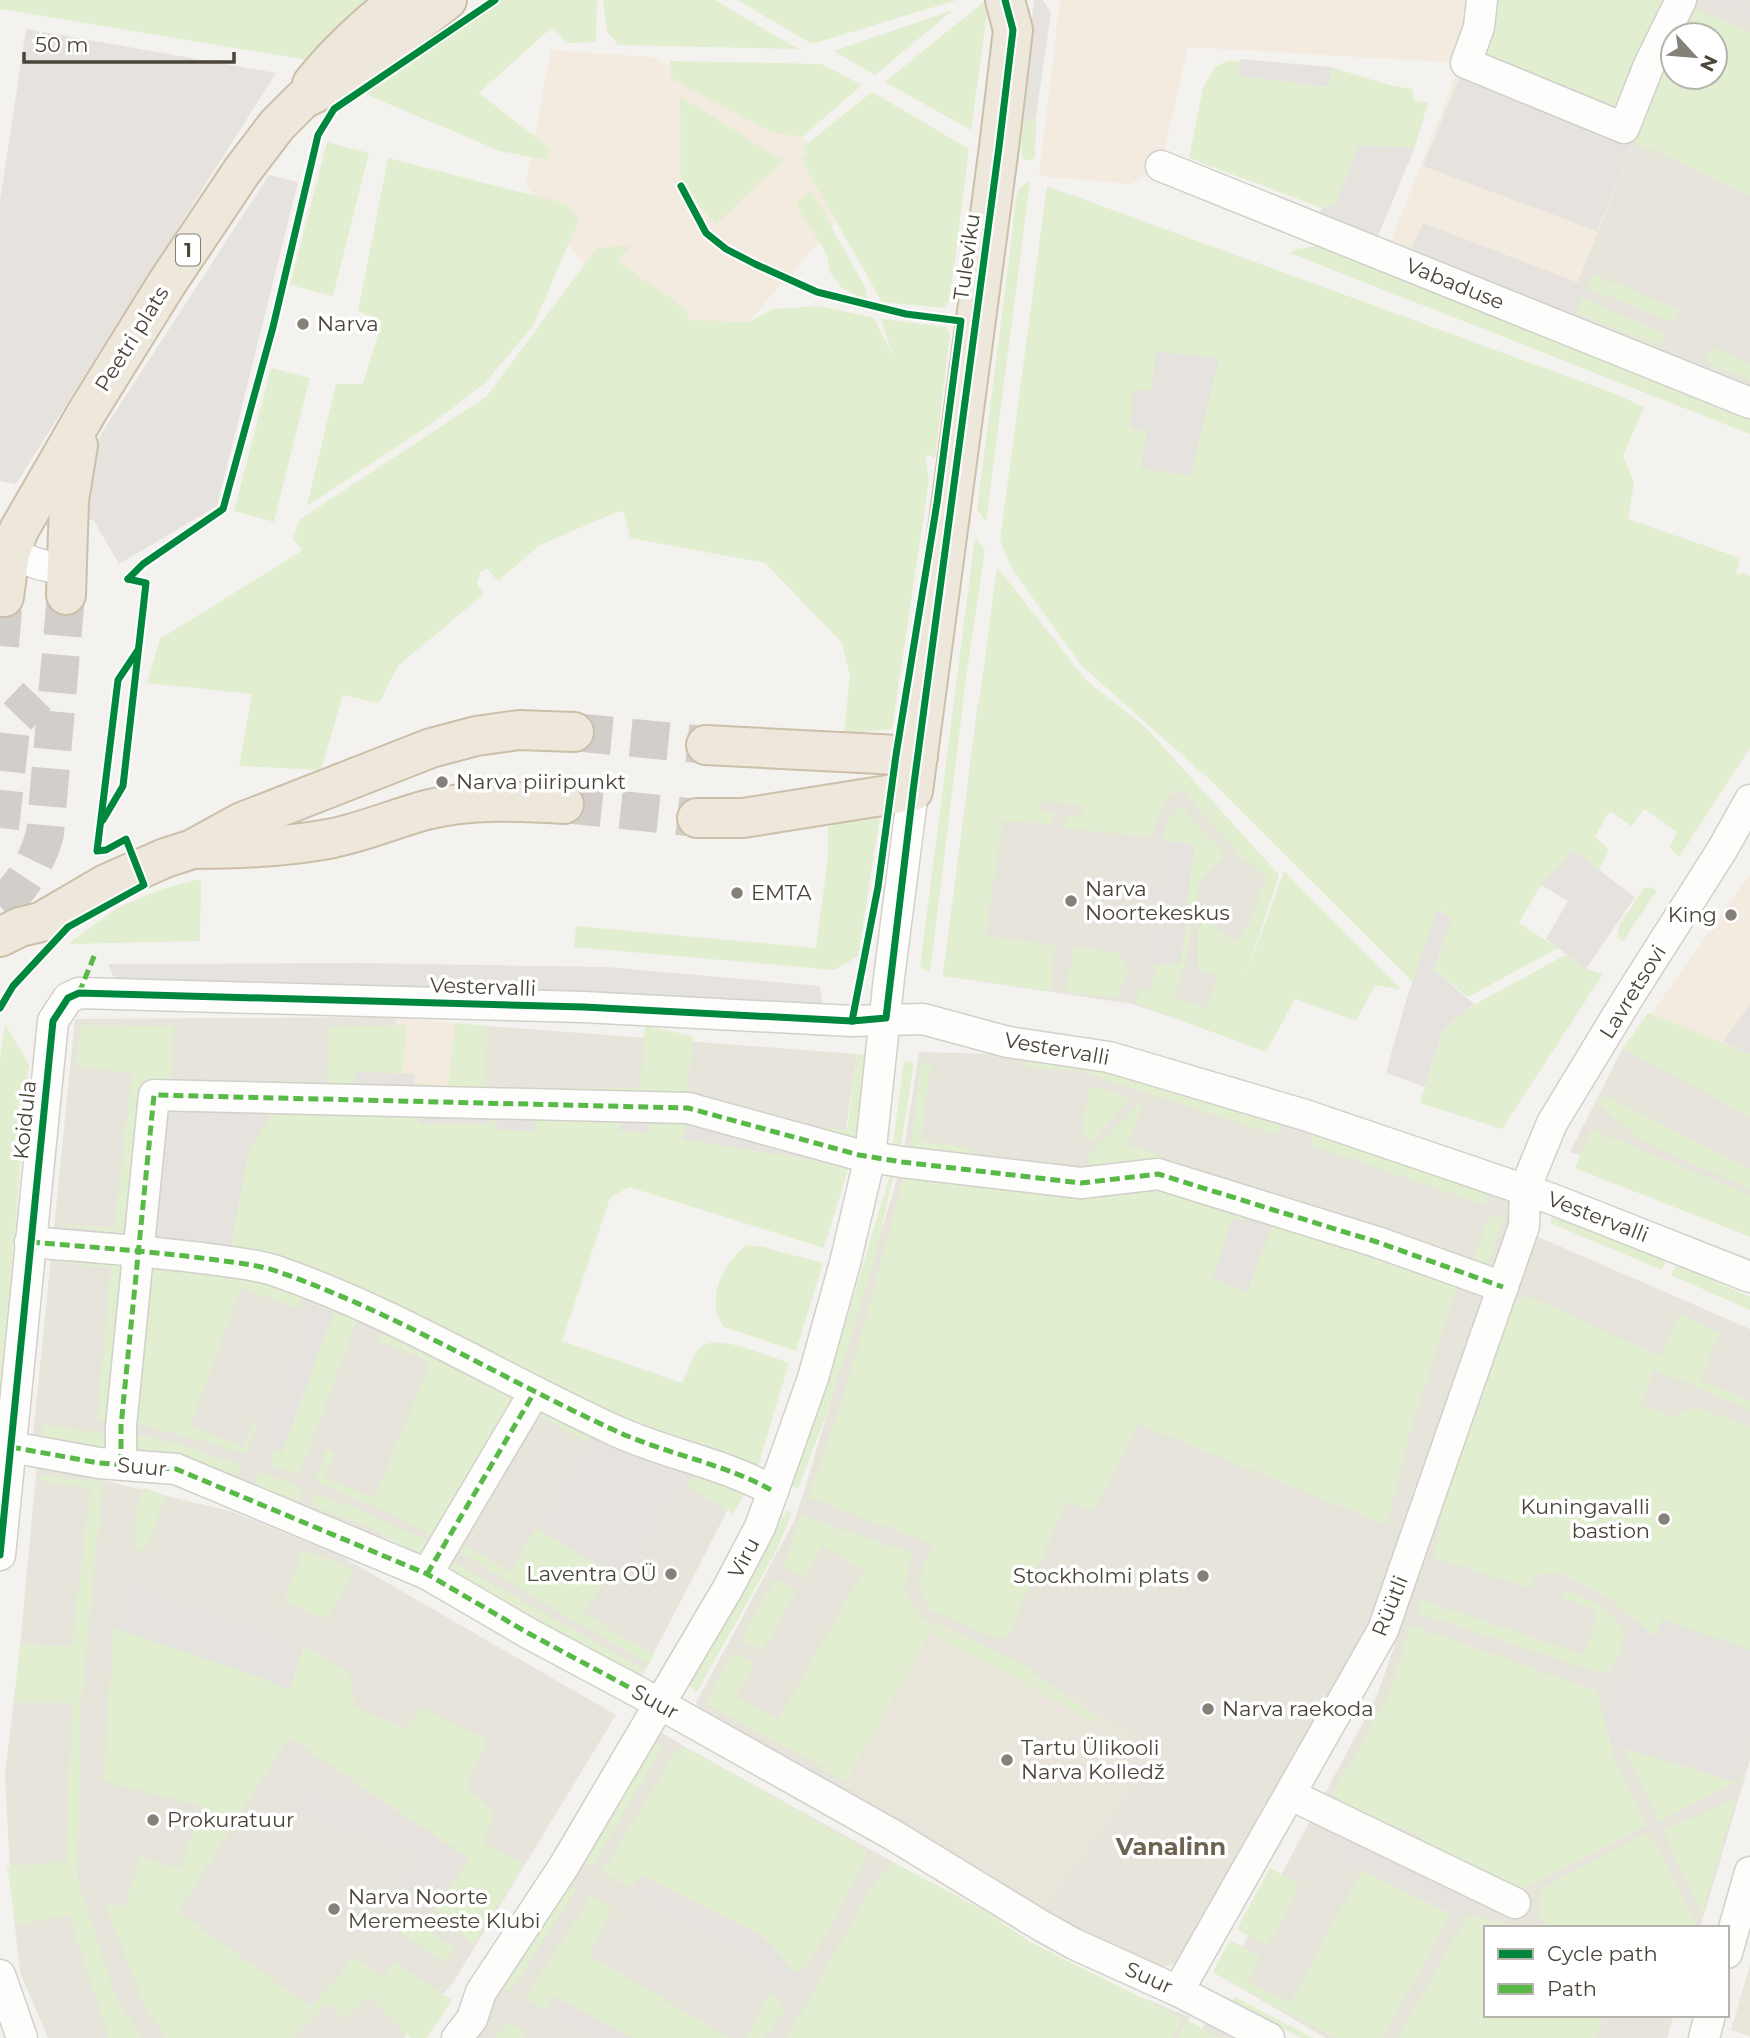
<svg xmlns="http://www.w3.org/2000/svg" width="1750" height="2038" viewBox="0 0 1750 2038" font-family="Montserrat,sans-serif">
<rect width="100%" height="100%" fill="#f4f2ee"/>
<g fill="#e7e4dc">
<path d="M1691,0H1750V403L1560,326L1673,45V77H1715V35H1677Z"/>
<path d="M978,703L1145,727L1279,875L1225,1036L1133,1004L943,976Z"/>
<path d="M396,1017L390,1085L462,1024L857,1054L832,1222L557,1134L486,1346L768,1432L641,1678L434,1555L294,1506L31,1455L75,1019Z"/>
<path d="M1648,1019L1750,1067V1217L1570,1152L1623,1048Z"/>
<path d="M919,1052L1109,1057L1525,1189L1359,1653L1185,1948L1175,1963L1168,1966L1158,1967L1049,1920L699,1711L696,1703L794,1521L805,1488L902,1162Z"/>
<path d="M1534,1235L1750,1329V1760L1700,1928H1486V2015H1674L1667,2038H1326L1225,1979L1372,1706L1382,1682Z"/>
<path d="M37,1464L233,1512L341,1556L616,1715L453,1983L404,2038H48L20,1972L11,1890L5,1775L19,1657Z"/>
<path d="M648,1724L687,1748L893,1862L1032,1953L1190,2017L1179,2038H455Z"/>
<path d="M1213,2008L1273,2038H1197Z"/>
</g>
<g fill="#f3ebdf">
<path d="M1060,0H1691L1560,326L1385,256L1461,63L1188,47L1161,166L1131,184L1039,176Z"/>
<path d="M551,50L653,57L805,138L835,224L748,322L624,319L526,185Z"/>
<path d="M1750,874V1067L1648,1019Z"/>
<path d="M396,1017L462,1024L448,1098L390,1086Z"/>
</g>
<g fill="#e6e2de">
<path d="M1462,72L1635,139L1597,231L1423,166Z"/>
<path d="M276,1108L249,1149L230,1250L139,1252L152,1109Z"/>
<path d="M130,1582L304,1646L290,1691L114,1628Z"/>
<path d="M1643,1601L1750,1633V1737L1736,1782L1599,1741Z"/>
</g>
<g fill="#eae5da">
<path d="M939,1623L1163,1747L1115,1818L1045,1910L845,1786L930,1633Z"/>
<path d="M1750,1965V2036L1731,2030Z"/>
</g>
<g fill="#e1eecf" fill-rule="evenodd">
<path d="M0,0H379L308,60L0,9Z"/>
<path d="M495,0H597L596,42L568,43L551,28L479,93L549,148L548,160L500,151L358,91Z"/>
<path d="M603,0H715L798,49L618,45L607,31Z"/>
<path d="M737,0H957L812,44Z"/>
<path d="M986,0H989L971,130L885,82Z"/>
<path d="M1476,0H1674L1624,128L1466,63Z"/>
<path d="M1684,4L1750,32V195L1634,142ZM1673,35H1715V77H1673Z"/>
<path d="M953,10L875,75L834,51Z"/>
<path d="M1229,60L1240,62V76L1329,87L1331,67L1389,85L1412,89L1414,101L1428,103L1415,147L1359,146L1335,205L1322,208L1189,158L1203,88L1215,67Z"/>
<path d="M670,61L821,64L862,85L802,137L770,132L671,78Z"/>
<path d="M872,92L969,149L950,298L946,308L882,302L802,161L807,153L803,147Z"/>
<path d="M680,96L783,161L716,224L681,186Z"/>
<path d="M1036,116L1035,158L1029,161L1022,157L1021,125Z"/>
<path d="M327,142L369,153L333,296L290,285Z"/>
<path d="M388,158L524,193C533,194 562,202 568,207C572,210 576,216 579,220L533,326L484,384L434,422L307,506L336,384H363L382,321L358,311Z"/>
<path d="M1030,182L986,522L977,510L1013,227C1015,212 1012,185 1030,182Z"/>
<path d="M1047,186L1613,393L1644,407L1623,456L1634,482L1628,519L1740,558L1736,575L1744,573L1750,576V748L1679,857L1670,847L1677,832L1644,809L1631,826L1610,811L1595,836L1609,850L1599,870L1573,850L1541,885L1519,923L1558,948L1468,997L1434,970L1452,918L1438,910L1413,982L1210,780L1081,665L1012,569L1000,541Z"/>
<path d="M811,190L865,287L868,302L842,288L830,272L827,255L796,204Z"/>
<path d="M631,246L618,261L687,310L688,320L748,322L773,309L820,306L874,318L893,356L881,319L947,327L950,335L935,458L925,455L929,480L892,729L844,734L850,676L842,643L765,563L630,538L624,513L619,511L540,545L498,581L487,569L480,572L477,584L484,594L398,666L379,703L343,695L321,770L239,766L252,694L147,683L160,639L303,550L293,540L299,520L487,396L597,248Z"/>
<path d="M1316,246L1750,419V434L1290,253L1297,249Z"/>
<path d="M1593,274L1678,309L1672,322L1588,288Z"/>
<path d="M1581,298L1666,334L1660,346L1576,313Z"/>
<path d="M1712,348L1750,364V380L1707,363Z"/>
<path d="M271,368L310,378L274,522L234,511Z"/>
<path d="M975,537L985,550L966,678L930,973L920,967Z"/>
<path d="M997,567L1086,680L1145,727L1279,875L1244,980L1284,871L1402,990L1375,985L1356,1021L1295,999L1266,1052L1135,1003L1140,990L1151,991L1156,968L1149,965L1180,964L1187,927L1192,926L1185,964L1173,997L1207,1008L1218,976L1198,969V919H1205L1235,943L1252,920L1260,893L1267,879L1240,855L1181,789L1167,797L1150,837L1064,828L1067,815H1082V806L1046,800L1036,809L1054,813L1052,824L1003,821L985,936L1055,945L1051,991L943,976Z"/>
<path d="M1180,805L1225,855L1199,880L1198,899L1202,911L1185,919L1194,845L1162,840L1169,818Z"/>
<path d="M881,810L858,956L835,970L574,947L576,926L816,948L828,857V827Z"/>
<path d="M201,879L200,941L68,944L119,907L162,889Z"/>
<path d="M1650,887L1657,890L1623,941L1617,937L1620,924L1644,888Z"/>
<path d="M1075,947L1119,953L1128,969L1117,998L1065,992Z"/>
<path d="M1567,954L1586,969L1603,974L1502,1129L1420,1103L1443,1030L1470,1007Z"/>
<path d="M1648,1013L1750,1054V1117L1623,1048Z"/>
<path d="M455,1023L487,1026L486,1088H640L645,1026L693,1036L687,1093L414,1092L415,1083L448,1087Z"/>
<path d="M5,1024L29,1064L0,1410V1059Z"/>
<path d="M81,1025L174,1026L172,1092L132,1222L119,1233L63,1226L62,1224L114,1228L132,1073L76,1066Z"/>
<path d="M407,1025L402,1074L358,1072L350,1092L327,1085L329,1027Z"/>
<path d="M857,1054L864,1055L867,1059L855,1145L797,1124L847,1130Z"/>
<path d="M1026,1056L1102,1067L1282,1124L1277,1135L1083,1072L1026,1067Z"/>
<path d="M904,1061L914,1063L901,1146L893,1143Z"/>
<path d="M921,1062L931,1064L921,1141L973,1149V1163L910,1149Z"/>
<path d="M1089,1086L1130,1097L1093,1142L1082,1137Z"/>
<path d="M1602,1093L1750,1169V1189L1641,1141L1598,1103Z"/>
<path d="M1144,1098L1128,1145L1160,1156L1159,1168L1086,1172L1090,1153Z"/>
<path d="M276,1108L417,1111L420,1123L495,1116L496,1129L533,1131L536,1112L621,1113L648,1133V1114L686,1119L684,1139L849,1166L824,1248L629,1187L610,1198L562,1341L682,1383C688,1372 693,1351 704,1345C722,1335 770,1357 789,1363L757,1469L638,1428L230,1250L249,1149Z"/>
<path d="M1591,1129L1750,1195V1237L1575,1168Z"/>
<path d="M1313,1133L1489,1193L1485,1205L1310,1145Z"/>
<path d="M890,1175L893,1177L875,1258L856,1321L824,1421L798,1489L792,1485L840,1341Z"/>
<path d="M904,1175L1154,1181L1459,1281L1410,1431L1387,1525L1138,1424L1093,1510L1067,1501L1007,1638L999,1639L930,1610L918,1582L932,1544L808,1497C849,1392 875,1283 904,1175Z"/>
<path d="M1489,1214L1504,1218L1482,1282L1467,1278Z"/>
<path d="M1553,1214L1666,1261L1662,1270L1550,1223Z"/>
<path d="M747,1245L763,1247L823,1263L796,1351L724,1327C704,1301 723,1262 747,1245Z"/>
<path d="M61,1247L125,1264L109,1423L97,1421L111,1268L59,1262Z"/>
<path d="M146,1260L228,1270L302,1295L297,1308L241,1288L190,1427L244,1447L254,1420L258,1421L246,1453L131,1422Z"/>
<path d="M1676,1264L1750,1297V1310L1671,1275Z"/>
<path d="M1523,1294L1660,1356L1679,1314L1719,1334L1700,1380L1750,1401V1410L1654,1369L1640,1405L1678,1418L1681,1411L1689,1413L1692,1406L1750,1426V1650L1662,1620L1655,1636L1607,1597L1579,1582L1557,1573L1536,1575L1531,1588L1434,1558L1443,1507L1512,1309Z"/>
<path d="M318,1301L358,1318L299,1475L270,1465L275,1449L281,1452L333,1312L317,1306Z"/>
<path d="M383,1326L521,1393L436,1537L373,1505L372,1506L316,1481L327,1449L335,1452L325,1478L374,1498L431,1362L380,1341Z"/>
<path d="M540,1405L592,1434L586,1442L538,1415Z"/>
<path d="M43,1425L110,1434L107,1454L41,1444Z"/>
<path d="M131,1434L178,1443L241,1466L235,1478L160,1453L129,1447Z"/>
<path d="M259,1471L303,1489L299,1500L254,1487Z"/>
<path d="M41,1475L103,1482L81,1703L78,1881L117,2000L143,2038H109L69,1915L16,1925L7,1866L66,1862L72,1705L78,1703H14L20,1645L72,1646L90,1488L39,1481Z"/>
<path d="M700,1475L745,1493L733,1514L690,1488L687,1484L693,1477Z"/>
<path d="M144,1488L160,1493L164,1500L148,1546L139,1552C130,1538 136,1503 144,1488Z"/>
<path d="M313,1493L355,1508L431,1542L424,1557L364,1525L311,1506Z"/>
<path d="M786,1511L792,1513L776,1551L697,1692L687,1683Z"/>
<path d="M801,1515L912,1553L904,1592L924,1619L1020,1663L1100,1720L1097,1723L930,1633L847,1781L706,1704L731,1655L737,1653L755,1663L736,1696L778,1720L864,1570L823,1546L804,1579L784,1567Z"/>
<path d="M536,1528L609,1571L584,1614L654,1655L649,1664L557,1611L459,1551L463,1545L511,1572Z"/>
<path d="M304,1549L355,1572L326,1619L284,1602Z"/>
<path d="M450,1560L645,1670L641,1678L444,1568Z"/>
<path d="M781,1581L797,1591L762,1651L745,1641L743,1634L773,1583Z"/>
<path d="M1566,1590C1591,1599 1608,1609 1624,1630L1621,1650L1609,1671L1597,1672L1419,1613L1422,1600L1584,1655L1599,1611L1563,1598Z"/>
<path d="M1411,1625L1596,1691L1615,1759L1646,1826L1518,1891L1429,1849L1420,1836L1330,1799L1388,1697Z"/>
<path d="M114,1628L254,1675L289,1690L304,1646L350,1673L355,1707L405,1729L421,1708L487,1739L465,1787L494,1814L484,1843L524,1865L473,1944L435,1910L470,1859L289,1737L178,1912L311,2007L355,1957L382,1977L394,1962L452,2000L427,2038H410L369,1996L345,2020L328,2003L292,2038H166L146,2008L105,1904L125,1906L140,1858L180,1868L203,1806L103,1781Z"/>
<path d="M654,1744L662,1748L592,1867L585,1861Z"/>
<path d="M678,1748H687L855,1843L867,1854L864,1864L813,1957L800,1971H792L774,1947L760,1934L642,1876L630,1887L602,1873Z"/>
<path d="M1623,1748L1736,1782L1659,1822Z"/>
<path d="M1736,1799L1702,1914L1663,1830Z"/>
<path d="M1643,1834L1652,1837L1697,1928H1556L1536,1917L1543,1905L1540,1898L1542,1889Z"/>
<path d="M893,1862L985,1911L1030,1942L1169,2012L1181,2020L1173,2038H787L872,1887Z"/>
<path d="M1270,1868L1300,1885L1267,1946L1237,1929Z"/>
<path d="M1362,1870L1451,1914L1383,2038H1336L1214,1973V1970L1230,1940L1261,1957L1248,1981L1290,2003Z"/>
<path d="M569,1886L577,1888L510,1992L504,1986Z"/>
<path d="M592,1896L613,1910L589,1955L729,2038H632L554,1996L543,2011L525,1997Z"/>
<path d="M408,1915L454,1949L445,1964L397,1929Z"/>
<path d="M1471,1916L1529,1928H1486V2015H1603L1597,2038H1398L1466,1918Z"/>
<path d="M771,1992L785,2011L764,2038H746Z"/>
<path d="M1235,1997L1313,2038H1301L1232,2001Z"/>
<path d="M1187,2020L1219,2038H1178Z"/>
<path d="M507,2022L527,2032L524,2038H494Z"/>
</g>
<g fill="#e6e3df">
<path d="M1034,0H1043L1051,13L1036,116L1021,125Z"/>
<path d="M1703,0H1738L1750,5V20Z"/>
<path d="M26,29L276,73L16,484L0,481V201Z"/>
<path d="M1240,59L1331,67L1329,87L1239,76Z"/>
<path d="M1359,146L1415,147L1375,243L1317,220L1322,208L1335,205Z"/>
<path d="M269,175L298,182L217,506L119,564L94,521L78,514L82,480L101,434Z"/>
<path d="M1423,223L1584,285L1567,329L1404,264Z"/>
<path d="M1156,351L1219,358L1191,475L1141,469L1147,431L1131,429L1132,391L1152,389Z"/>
<path d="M1162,840L1194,845L1180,964L1145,961Z"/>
<path d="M1573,850L1635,897L1586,969L1546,939L1568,901L1541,885Z"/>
<path d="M1437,910L1452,918L1434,970L1474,1004L1443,1030L1425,1087L1386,1073L1406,1001Z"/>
<path d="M360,963L606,967L820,986L823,1009L118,987L108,964Z"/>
<path d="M1750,1004V1054L1723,1042Z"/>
<path d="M357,1072L415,1074L414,1094L350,1092Z"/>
<path d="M417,1111L536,1112L534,1131L496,1129L495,1116L486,1124H420Z"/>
<path d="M621,1113L648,1114V1133L620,1131Z"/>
<path d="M686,1119L777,1132L775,1154L683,1139Z"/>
<path d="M164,1125L189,1126L175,1238L151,1236Z"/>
<path d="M1232,1219L1274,1221L1247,1292L1213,1278Z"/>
<path d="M311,1304L334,1312L282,1452L263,1444Z"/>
<path d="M592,1434L696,1474L671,1504L627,1576L612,1567L609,1571L536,1528Z"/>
<path d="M302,1786L341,1802L345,1798L356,1802L364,1791L466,1856L427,1916L393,1892L415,1857L292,1812Z"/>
<path d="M1331,1832L1350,1837L1473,1893L1459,1918L1332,1854Z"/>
<path d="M644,1877L760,1934L774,1947L792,1971H800L792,1985L632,1894Z"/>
<path d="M558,1999L632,2038H584L546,2017Z"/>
</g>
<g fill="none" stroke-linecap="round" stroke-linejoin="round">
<g stroke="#d2cfca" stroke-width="38" stroke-dasharray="38 19" stroke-linecap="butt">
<path d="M0,646L4,597"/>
<path d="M574,732L706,745"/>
<path d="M564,804L697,818"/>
<path d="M0,828L11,729L13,721L37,696"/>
<path d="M0,906C23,887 37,862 45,834L66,595"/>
</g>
<g stroke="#d2d0cb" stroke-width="33">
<g id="street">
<path d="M1482,0L1479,27L1466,63L1624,128L1649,65L1681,0"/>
<path d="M1161,166L1750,403"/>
<path d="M0,548C23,558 42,569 68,568"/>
<path d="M30,1242C89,1247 149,1251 209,1259C231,1262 255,1264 276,1271C395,1312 502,1379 616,1431C666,1454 726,1464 773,1491"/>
<path d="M11,1447L99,1463L176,1469L427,1574L528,1633L642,1694L893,1835L1040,1925L1074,1944L1178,1991L1269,2038"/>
<path d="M121,1464V1426L154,1095L688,1108L859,1155L902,1162L1081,1183L1158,1174L1377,1242L1503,1287"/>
<path d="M0,1555L53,1021L68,998L79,993L584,1007L852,1021L923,1019L1008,1042L1109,1057L1305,1115L1552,1199L1750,1277"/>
<path d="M427,1574L534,1393"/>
<path d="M1291,1795L1515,1903"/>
<path d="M1727,1953L1750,1872"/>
<path d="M0,1975L22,2038"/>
<path d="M1178,1991L1383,1630L1524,1226L1525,1189L1552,1123L1628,998L1722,850L1750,800"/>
<path d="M457,2038L472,2019L481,1992L564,1866L728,1588L760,1527L773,1491L813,1378L845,1263L870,1157L889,978L913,791"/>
<path d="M1704,2038L1710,2015"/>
</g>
</g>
<g stroke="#ccbfa9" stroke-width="42">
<g id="highway">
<path d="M312,84C337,52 367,26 398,0"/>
<path d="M66,595L69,500L78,445"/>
<path d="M4,597L10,553L19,530L87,412L167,283L242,171L277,125L303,99L340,81L447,0"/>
<path d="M706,745L918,756"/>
<path d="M697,818H743L913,791L999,147L1013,30L1005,0"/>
<path d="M195,849C240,849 284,847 328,839C361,833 393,819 426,810C471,799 518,801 564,804"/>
<path d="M0,937L20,927L41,922L106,884L165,858L193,849L242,822L431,748L476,736L519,730L574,732"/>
</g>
</g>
<use href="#street" stroke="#fdfdfc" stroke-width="30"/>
<use href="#highway" stroke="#ede8db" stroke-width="38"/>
<g stroke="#58b947" stroke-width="5" stroke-dasharray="10 5" stroke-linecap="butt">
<path d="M79,993L95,954"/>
<path d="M30,1242C89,1247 149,1251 209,1259C231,1262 255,1264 276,1271C395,1312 502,1379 616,1431C666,1454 726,1464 773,1491"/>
<path d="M11,1447L99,1463L176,1469L427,1574L528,1633L660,1704"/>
<path d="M121,1464V1426L154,1095L688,1108L859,1155L902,1162L1081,1183L1158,1174L1377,1242L1503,1287"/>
<path d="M427,1574L534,1393"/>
</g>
<g stroke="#fff" stroke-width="11">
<g id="cycleway">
<path d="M681,186L706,233L726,249L755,264L817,292L906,314L961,321L937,503L896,755L878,887L852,1021"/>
<path d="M128,579L143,564L223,509L273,327L318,135L334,109L495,0"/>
<path d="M103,820L123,786L146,583L128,579"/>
<path d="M0,1008L13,986L68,927L144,885L126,839L106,850L97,851L118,680L138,650"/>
<path d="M0,1555L53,1021L68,998L79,993L584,1007L852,1021L886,1018L913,791L999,147L1013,30L1005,0"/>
</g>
</g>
<use href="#cycleway" stroke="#00873e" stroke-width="7"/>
</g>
<g fill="#868178" stroke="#fff" stroke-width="2.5">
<circle cx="303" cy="324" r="7"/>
<circle cx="442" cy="782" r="7"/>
<circle cx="737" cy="893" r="7"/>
<circle cx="1071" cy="901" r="7"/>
<circle cx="1731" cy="915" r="7"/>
<circle cx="1664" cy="1519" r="7"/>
<circle cx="671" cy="1574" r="7"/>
<circle cx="1203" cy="1576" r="7"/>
<circle cx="1208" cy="1709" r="7"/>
<circle cx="1007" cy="1760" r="7"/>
<circle cx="153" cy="1820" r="7"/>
<circle cx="334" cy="1909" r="7"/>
</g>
<g text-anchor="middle" stroke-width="7" stroke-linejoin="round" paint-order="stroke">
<rect fill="#fff" stroke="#817c74" stroke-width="2" x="176" y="234.5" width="24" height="31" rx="5"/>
<g font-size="19" font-weight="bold" fill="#4b4439">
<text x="188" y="257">1</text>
</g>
<g font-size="21" fill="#4b4439" stroke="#fff">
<text transform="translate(967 257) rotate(-82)" y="7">Tuleviku</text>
<text transform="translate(1455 284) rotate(22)" y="7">Vabaduse</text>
<text transform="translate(132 339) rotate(-58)" y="7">Peetri plats</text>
<text transform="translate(483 987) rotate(2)" y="7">Vestervalli</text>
<text transform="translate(1633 992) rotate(-58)" y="7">Lavretsovi</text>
<text transform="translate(1057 1049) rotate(10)" y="7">Vestervalli</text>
<text transform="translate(25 1120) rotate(-84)" y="7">Koidula</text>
<text transform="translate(1598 1217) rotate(21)" y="7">Vestervalli</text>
<text transform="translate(142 1467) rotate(5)" y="7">Suur</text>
<text transform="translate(744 1558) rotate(-62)" y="7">Viru</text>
<text transform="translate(1390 1606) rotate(-68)" y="7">Rüütli</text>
<text transform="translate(655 1702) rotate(29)" y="7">Suur</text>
<text transform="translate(1149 1978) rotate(24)" y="7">Suur</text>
</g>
<g font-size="21" fill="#4b4439" stroke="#fff" text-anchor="start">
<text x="317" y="331">Narva</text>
<text x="456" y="789">Narva piiripunkt</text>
<text x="1085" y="896">Narva<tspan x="1085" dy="24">Noortekeskus</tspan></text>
<text x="751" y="900">EMTA</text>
<text x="1717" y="922" text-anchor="end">King</text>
<text x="1650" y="1514" text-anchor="end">Kuningavalli<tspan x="1650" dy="24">bastion</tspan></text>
<text x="657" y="1581" text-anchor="end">Laventra OÜ</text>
<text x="1189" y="1583" text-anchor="end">Stockholmi plats</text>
<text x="1222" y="1716">Narva raekoda</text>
<text x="1021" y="1755">Tartu Ülikooli<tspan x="1021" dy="24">Narva Kolledž</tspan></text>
<text x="167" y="1827">Prokuratuur</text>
<text x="348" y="1904">Narva Noorte<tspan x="348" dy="24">Meremeeste Klubi</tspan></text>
</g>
<g font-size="24" font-weight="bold" fill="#6e6250" stroke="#fff">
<text x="1171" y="1855">Vanalinn</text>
</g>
</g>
<rect x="1484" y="1926" width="245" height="91" fill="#ffffff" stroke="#b7b4b0" stroke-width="2"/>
<rect x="1498" y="1949" width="35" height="10" fill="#00873e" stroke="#b7b4b0" stroke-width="2"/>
<text x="1547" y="1961" font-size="21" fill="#4b4439">Cycle path</text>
<rect x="1498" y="1984" width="35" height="10" fill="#58b947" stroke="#b7b4b0" stroke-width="2"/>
<text x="1547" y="1996" font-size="21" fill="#4b4439">Path</text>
<g transform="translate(1694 56) rotate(116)"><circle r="33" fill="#ffffff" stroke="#b7b4b0" stroke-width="2"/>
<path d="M0-5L12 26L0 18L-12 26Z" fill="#868178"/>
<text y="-10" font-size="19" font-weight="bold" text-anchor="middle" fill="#4b4439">N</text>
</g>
<path d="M24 52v10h210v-10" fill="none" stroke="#4b4439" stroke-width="3.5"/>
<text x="35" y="52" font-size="21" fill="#4b4439" stroke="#ffffff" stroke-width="5" paint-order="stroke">50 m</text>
</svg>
